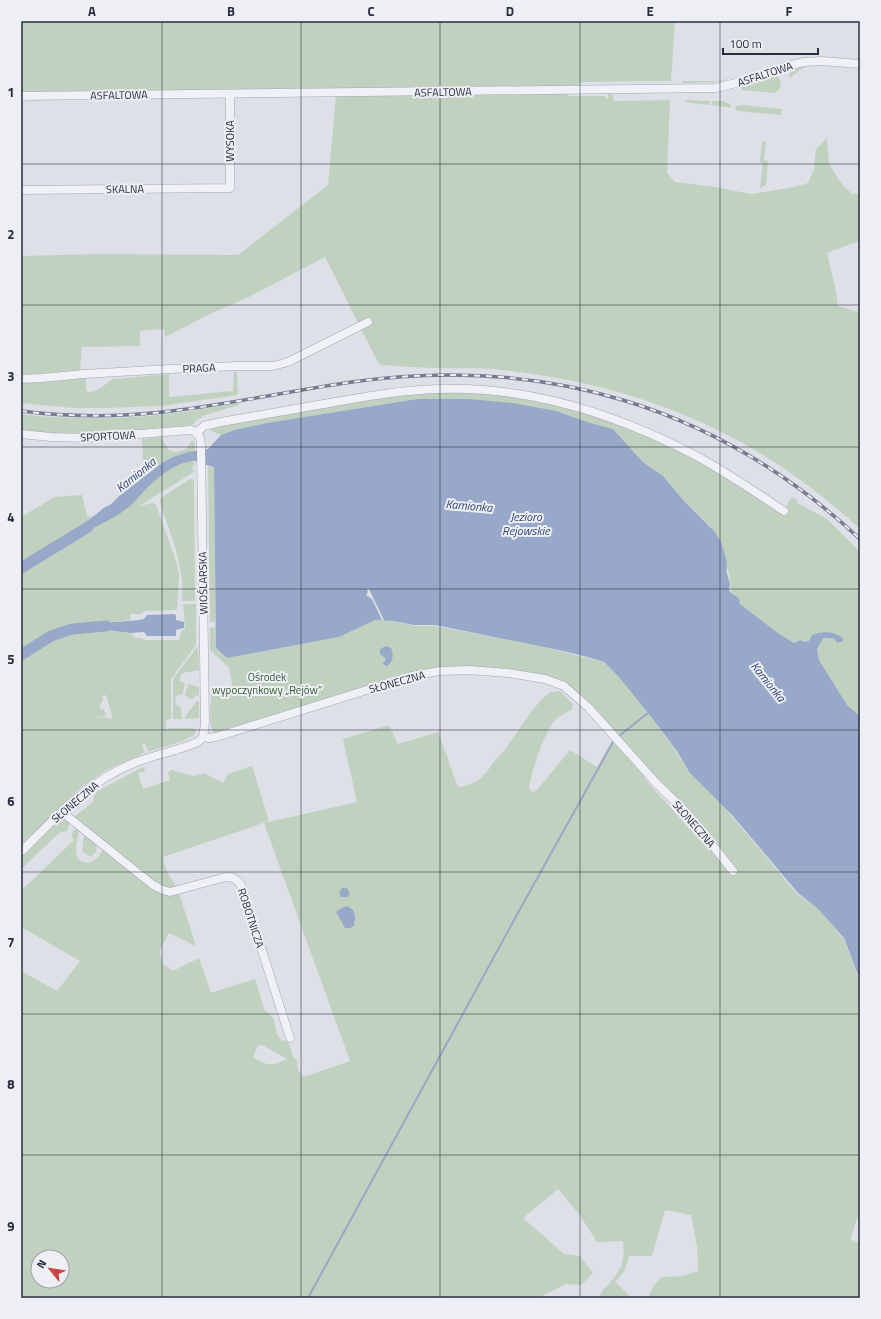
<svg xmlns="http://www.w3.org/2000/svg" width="881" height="1319" viewBox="0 0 881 1319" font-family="'Titillium Web',sans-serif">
<rect width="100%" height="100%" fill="#dee0e7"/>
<g fill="#c1d1bf" fill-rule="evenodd">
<path d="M21,21H675L671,81L582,82L567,96H605L608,100V93L613,95L614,101L670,100L667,173L675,182L715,187L751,194L790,188L808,183L814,169L816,149L827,138L829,164L841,183L852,194L860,193V244L859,241L827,253L835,286L838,306L858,312L860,310V529C836,506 809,486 782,467C695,410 604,381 501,370C482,367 463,369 444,368C422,368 401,366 380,365L375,357L325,257L247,298L212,313L165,337L164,329L140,331V346L82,347L80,370L21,375V256L101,254L238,255L328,185L336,95L21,97Z"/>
<path d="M806,65L790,78H789C790,68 797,67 806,65Z"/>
<path d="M774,74C783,79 783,88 775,93L742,90L741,88L744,85Z"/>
<path d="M728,79L727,80L716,82L683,83L682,81H717Z"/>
<path d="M686,100L710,101V105L685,102Z"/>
<path d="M712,101H723L731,105V108L712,105Z"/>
<path d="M743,105L782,109L781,115L739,111L735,109L736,106Z"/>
<path d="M762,141L766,142L764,160L768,161L766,185L760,188L763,163L760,162Z"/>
<path d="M234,372H237L238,395L161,406L107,408H72L21,403V381L86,377V391L91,392L99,389L113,379L169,374V397L233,391Z"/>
<path d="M469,392L511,396L585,412L665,442L786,511L788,503L792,497L796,499L799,504L827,519L860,552V716L847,705L819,660L817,650L800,640L794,643L778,633L740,604L738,597L731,591L730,580L728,570H726L727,562L721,542L710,526L684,501L663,476L643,462L613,429L587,422L417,399L267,423L234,430L221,435L211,431L209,428L215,426L404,394Z"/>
<path d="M238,403L239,405L202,416V418L197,419L193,425C151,429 109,435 67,435C52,435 36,432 21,431V414C95,423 165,417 238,403Z"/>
<path d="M161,437L169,450L175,452L182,451L187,448L192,440L195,444V451C172,456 162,462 144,476L142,439Z"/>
<path d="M188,460H192L195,465L192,467L194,472L139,506L153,503L156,505L176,561L179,576L177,610L145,611L141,614H131L130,620L92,624V628L131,633L135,638H142L144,640H177L180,638L181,631L185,629L183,604H196V645L171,679V718L166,721V730L170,728H193L196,730L195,734L183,741L151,751L148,752L145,743L142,744L145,753H142L143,754L106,770L78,790L21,845V517L55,497L82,495L87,516L108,520L160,474ZM104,694L107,698L113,719L98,717V716L104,717L106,714L104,710L101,709L99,706L103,700L102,697Z"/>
<path d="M208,467H214L216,648L227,658L339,637L375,620L394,621L414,626H435L544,647L603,662L619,676L632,692L676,751L688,771L725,808L797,894L818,909L844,939L860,982V1217H858L850,1239L860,1243V1298H648L653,1287L661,1277L683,1276L698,1271L697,1246L691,1215L665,1210L652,1256H629L625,1270L615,1282L625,1291L631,1298H602L600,1296C603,1287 605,1290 609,1284C622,1268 625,1262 623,1241L597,1242L579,1214L558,1189L523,1218L564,1254L580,1256L593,1273L581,1285L566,1284L538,1298H21V971L57,991L80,961L21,927V891L74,840L71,836L74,830L78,829L79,830C78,838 74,848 77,856C78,859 80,861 83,862C93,865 99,857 103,850L150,887L179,893L196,946L169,933L159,952L164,965L173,971L199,958L211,993L255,979L265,1011C282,1019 269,1033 284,1041L287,1040L294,1058L297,1060L298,1070L304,1077L350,1061L264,823L357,802L343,739L389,725L398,744L438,732L458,787L468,785L477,781L486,773L496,759L504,751L531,712L542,699L550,692L560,691L573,704L572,710C567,713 559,715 556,719C544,732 532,770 529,788L532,792L536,791L570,750L597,767L612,741L643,772L645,779L696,836L702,830L624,745L550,677L529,672L478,668H440L410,672L313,704L214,733C208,725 211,705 211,695L233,689L228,664V667L210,650V628L215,627V622H210ZM258,1045L264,1046L287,1059C283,1060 279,1063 275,1064C266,1066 260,1061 253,1057ZM38,1257H62V1281H38Z"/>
<path d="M190,479L194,480L195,601H182C185,566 170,534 160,502L161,498Z"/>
<path d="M197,647H198L199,670L183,673L180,676V681L185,683L183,694L177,696L175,701L177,705L181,708L182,719H173V679Z"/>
<path d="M188,684L199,687V696L194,695L195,698L189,699L185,694Z"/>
<path d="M199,701V717L197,718L185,719V717L196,702Z"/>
<path d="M252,766L269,821L163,857C164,863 166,871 170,876C172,881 175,883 176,888L171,889L160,886L73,818L94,801L93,798L96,792L135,771L144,767L145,771L138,773L143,789L170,780L168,773L171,770L194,776L204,773L223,783L228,774Z"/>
<path d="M62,818C69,820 71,824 67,831L59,833L21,869V857L56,822Z"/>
<path d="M84,834L96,844C98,849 96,852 92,856H88L82,851Z"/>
</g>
<g fill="#98a8c8">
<path d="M417,399H468L513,403L556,411L587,422L613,429L643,462L663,476L684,501L715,532L721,542L727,562L726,570L730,584L729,591L739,598L740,604L778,633L794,643L800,640L804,642L809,641L812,635C823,631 832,631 842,637L843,641L838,643L833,638H823L817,649L819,660L847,705L860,716V980L844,938L818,909L798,893L732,815L689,772L677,751L648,713L619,677L604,662L580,655L549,648L435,625H413L394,621L375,620L339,637L227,658L216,648L214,467C208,466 198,461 193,461C175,463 158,477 146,489C139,496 134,504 126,509C112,520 94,527 78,536L75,531L105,507L110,505L119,496L162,463L173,457L188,452L208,449L221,435L234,430L267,423Z"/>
<path d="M174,614L176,615V620L184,622V628L176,630V636H147L144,632L131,633L92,628V624L139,620L144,619L147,615Z"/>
<path d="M386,646L391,648C394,654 393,663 387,666L382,664L384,662L386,659L380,654V649Z"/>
<path d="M342,888H347L350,894L347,897H341L339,893Z"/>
<path d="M347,906L353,910L355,916L354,926L351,928H345L336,912L340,909Z"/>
</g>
<path fill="#dee0e7" d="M369,589L384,620H382L372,599L366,595L368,592L367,590Z"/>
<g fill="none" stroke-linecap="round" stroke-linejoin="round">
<g stroke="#98a8c8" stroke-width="2">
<path d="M619,736L648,713"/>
<path d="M308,1298L519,911L613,742"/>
</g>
<g stroke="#98a8c8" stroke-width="11">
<path d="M21,568L88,527"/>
<path d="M21,655L51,636L72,629L106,626"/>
</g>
<g stroke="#a3a6b1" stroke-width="9">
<g id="minor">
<path d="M21,96L716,88L744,81L783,67L804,62L822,61L860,64"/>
<path d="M21,190L230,188V94"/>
<path d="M21,379L42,378L84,374L170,369L237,366H273L288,362L368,322"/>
<path d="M196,433L204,426L221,422C259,415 297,409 335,402C369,396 404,390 439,389C531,386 622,416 702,459C730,475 757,493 784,511"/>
<path d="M21,434L51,437L87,438L190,430C199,431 201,438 201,447L205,723L203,737L198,742C177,751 154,755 134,763C88,781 55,818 21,852"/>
<path d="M203,737L209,738L216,737L386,684L412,676L440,671L469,670L508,673L545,679L564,686L588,707L657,784L687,813L733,871"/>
<path d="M62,812L153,885L163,890L170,892L226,877C234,877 239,880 242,888L290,1038"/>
</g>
</g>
<use href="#minor" stroke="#f0f1f6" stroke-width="8"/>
<g stroke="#777d91" stroke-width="3.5">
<path id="rail" d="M21,411C68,417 116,417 163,412C226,405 289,391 352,382C544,355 717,406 860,539"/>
</g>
<use href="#rail" stroke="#edeff5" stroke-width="2" stroke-dasharray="6" stroke-linecap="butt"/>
</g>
<path fill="none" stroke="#272c3e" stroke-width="1" stroke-opacity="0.55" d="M162,21V1298M301,21V1298M440,21V1298M580,21V1298M720,21V1298M21,164H860M21,305H860M21,447H860M21,589H860M21,730H860M21,872H860M21,1014H860M21,1155H860"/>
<g text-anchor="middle" stroke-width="4" stroke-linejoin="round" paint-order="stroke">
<g font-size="11" fill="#272c3e" stroke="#edeff5">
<text transform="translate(765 74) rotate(-18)" y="4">ASFALTOWA</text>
<text transform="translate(443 92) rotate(-1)" y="4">ASFALTOWA</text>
<text transform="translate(119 95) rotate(-1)" y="4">ASFALTOWA</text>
<text transform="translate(230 141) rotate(-90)" y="4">WYSOKA</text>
<text transform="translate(125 189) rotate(-1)" y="4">SKALNA</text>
<text transform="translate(199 368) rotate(-3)" y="4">PRAGA</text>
<text transform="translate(108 436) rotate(-3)" y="4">SPORTOWA</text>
<text transform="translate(203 583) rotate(-91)" y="4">WIOŚLARSKA</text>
<text transform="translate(397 682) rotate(-15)" y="4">SŁONECZNA</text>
<text transform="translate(75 802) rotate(-40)" y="4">SŁONECZNA</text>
<text transform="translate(694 824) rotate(49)" y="4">SŁONECZNA</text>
<text transform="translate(251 918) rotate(72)" y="4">ROBOTNICZA</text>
</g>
<g font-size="11" fill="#365a34" stroke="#edeff5">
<text x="267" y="681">Ośrodek<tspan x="267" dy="13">wypoczynkowy „Rejów”</tspan></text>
</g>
<g font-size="12" font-style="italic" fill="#314472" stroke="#edeff5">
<text transform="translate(136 475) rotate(-39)" y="4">Kamionka</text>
<text transform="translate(469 506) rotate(5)" y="4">Kamionka</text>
<text x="526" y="521">Jezioro<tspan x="526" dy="14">Rejowskie</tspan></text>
<text transform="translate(768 682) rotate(51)" y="4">Kamionka</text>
</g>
</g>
<rect width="881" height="1319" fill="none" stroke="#edeff5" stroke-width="44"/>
<g transform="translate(50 1269) rotate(300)"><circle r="19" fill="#edeff5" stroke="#9ea1ac"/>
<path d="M0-3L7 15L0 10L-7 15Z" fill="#cd4242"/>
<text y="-6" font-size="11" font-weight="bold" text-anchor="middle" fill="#272c3e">N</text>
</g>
<path d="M723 48v6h95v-6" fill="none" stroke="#272c3e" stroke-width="2"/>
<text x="729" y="48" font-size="12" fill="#272c3e" stroke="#edeff5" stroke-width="3" paint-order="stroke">100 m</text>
<rect x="22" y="22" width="837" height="1275" fill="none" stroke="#272c3e" stroke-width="1.5"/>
<g font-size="13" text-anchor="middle" font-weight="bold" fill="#272c3e">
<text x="92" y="16">A</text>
<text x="231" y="16">B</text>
<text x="371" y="16">C</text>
<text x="510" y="16">D</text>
<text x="650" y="16">E</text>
<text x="789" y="16">F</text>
<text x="11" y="97">1</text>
<text x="11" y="239">2</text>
<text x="11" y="381">3</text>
<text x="11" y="522">4</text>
<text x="11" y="664">5</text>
<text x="11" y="806">6</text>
<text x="11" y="947">7</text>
<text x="11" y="1089">8</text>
<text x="11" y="1231">9</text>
</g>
</svg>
